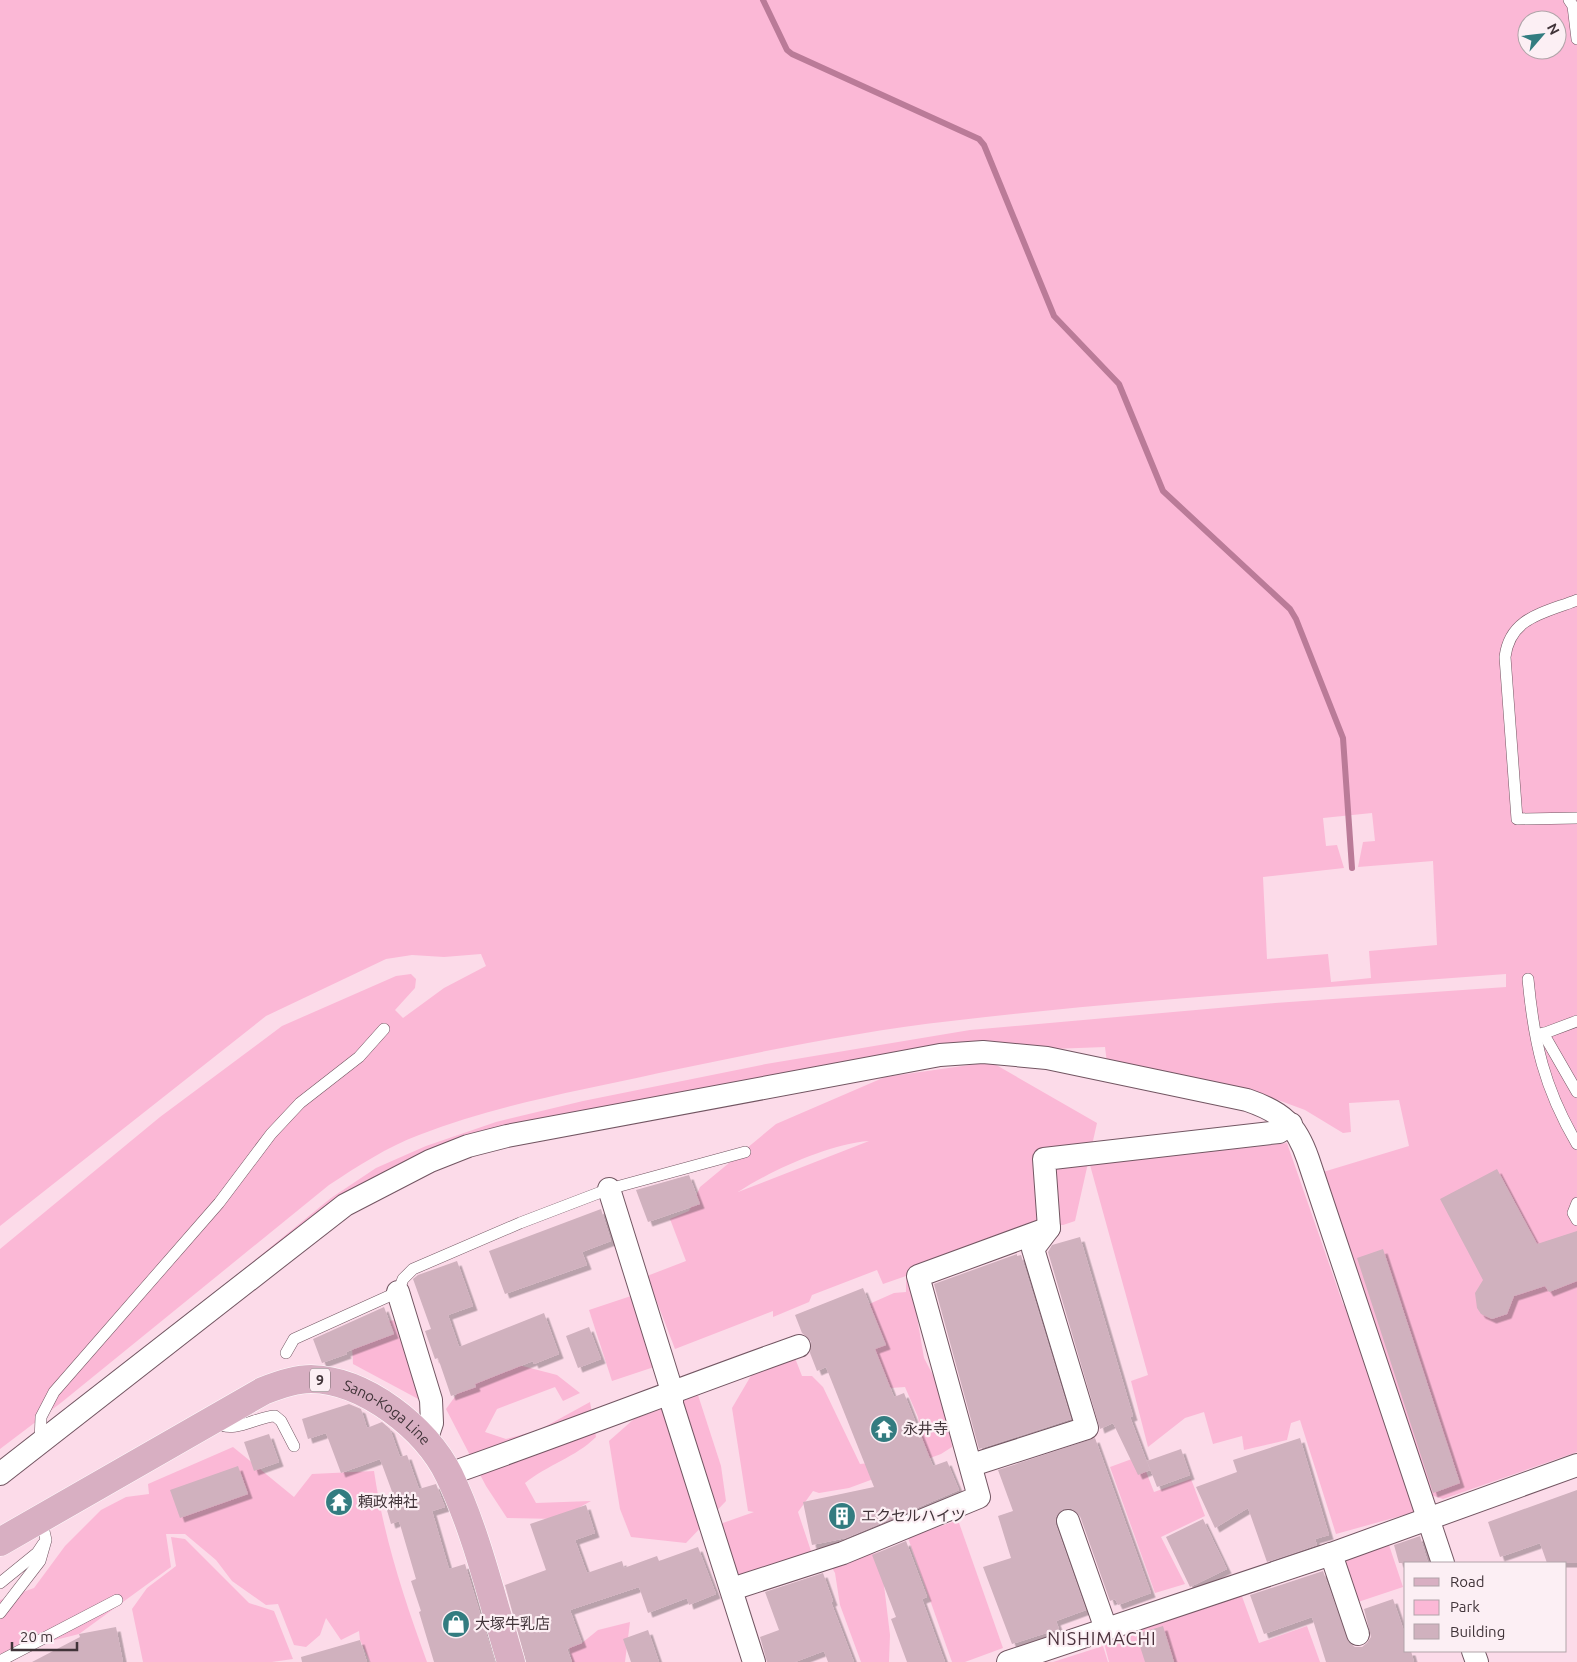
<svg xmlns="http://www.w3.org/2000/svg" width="1577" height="1662" viewBox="0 0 1577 1662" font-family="Ubuntu,'Noto Sans JP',sans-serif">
<defs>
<filter id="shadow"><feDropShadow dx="4.5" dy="4.5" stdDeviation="0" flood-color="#0004"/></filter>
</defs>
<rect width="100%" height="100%" fill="#fcdbe9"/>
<g fill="#fbb8d6" fill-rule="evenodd">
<path d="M0,0H1577V1452L1443,1499L1431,1495L1404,1417L1390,1441L1415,1512L1336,1534L1300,1420L1291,1423L1287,1440L1244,1450L1242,1436L1213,1444L1204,1412L1185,1418L1148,1447L1131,1381L1148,1375L1090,1165L1287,1143L1343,1304L1379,1343L1323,1172L1409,1146L1399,1100L1349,1103L1351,1132L1343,1133L1305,1110L1257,1092L1107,1063L1105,1047L1052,1049L1025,1046L423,1152L369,1180L302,1226L125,1366L331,1198L376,1168L426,1146L496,1122L583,1101L766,1064L970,1030L1275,1003L1506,987V974C1321,988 1135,999 951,1021C853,1032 755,1053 659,1073C578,1091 496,1105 419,1135C387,1147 358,1166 329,1185L62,1402L0,1449V1249L160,1117L282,1026L396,976L411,974L416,979L415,988L395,1010L403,1018L444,988L486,966L481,954L444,957L412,955L386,959L266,1016L0,1226ZM1527,20H1557V50H1527ZM1372,813L1375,841L1363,842L1358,867L1433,861L1437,945L1369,951L1371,978L1331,982L1328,954L1267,959L1263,877L1344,868L1337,845L1326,846L1323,818Z"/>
<path d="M991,1062L1097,1123L1075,1221L1063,1225L1035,1224L940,1262L914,1299L924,1358L935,1379L949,1421L952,1447L941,1454L849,1488L819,1493L813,1491L798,1512L812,1554L739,1579L720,1524L754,1512L748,1511L732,1408L752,1374L795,1358L802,1376H812L823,1387L860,1464L891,1461L923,1444L918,1417L905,1387L876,1389L866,1369L876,1347L867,1305L894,1293L906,1292V1276L883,1284L877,1270L812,1295L809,1302L773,1317V1311L675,1349L647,1276L686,1261L670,1219L689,1211L700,1187L776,1124L885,1077ZM869,1141L738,1192C772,1170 829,1144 869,1141Z"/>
<path d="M631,1296L654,1367L612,1381L589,1310Z"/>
<path d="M397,1320L422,1401L353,1364L351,1324Z"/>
<path d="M511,1363L557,1375L580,1393L563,1401L555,1387L497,1409L485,1432L506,1439L539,1430L590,1402L596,1437C576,1457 547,1465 525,1483L536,1503L591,1501L558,1519L507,1518L486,1486L446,1409L462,1387Z"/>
<path d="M698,1395L721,1466L726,1501L686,1543L631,1537L620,1509L609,1441L634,1419Z"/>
<path d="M233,1447L294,1497L312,1474L374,1471C384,1539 404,1598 427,1662H370L360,1640L359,1631L341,1640L326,1618L320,1635L306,1647L294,1645L278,1604L266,1605L232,1581L216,1560L185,1534H166L171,1567L79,1634L0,1654V1600L34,1588L65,1546L101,1510L126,1497L149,1494L148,1484Z"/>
<path d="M1140,1456L1154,1492L1191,1479L1205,1516L1161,1537L1185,1584L1155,1593L1110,1467Z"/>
<path d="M958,1520L1003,1648L965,1662H952L908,1538Z"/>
<path d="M171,1537L185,1539L249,1603L274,1611L293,1659L272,1662H143L132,1609L147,1588L176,1566Z"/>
<path d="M1388,1542L1403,1587L1358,1602L1342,1560Z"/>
<path d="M880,1552L890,1635L889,1662H861L840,1605L835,1573L830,1564Z"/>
<path d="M1240,1591L1259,1643L1307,1626L1320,1662H1109L1103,1639Z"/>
<path d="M630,1622L625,1662H572L569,1647L582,1643L598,1630Z"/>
<path d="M1103,1646L1108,1662H1053Z"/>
</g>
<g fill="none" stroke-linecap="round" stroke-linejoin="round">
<path stroke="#ba7b98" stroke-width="6" d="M763,0L787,50L792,54L979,139L984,145L1054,316L1119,384L1163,491L1290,609L1296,619L1343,738L1352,868"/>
</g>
<g fill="#d0b1be" filter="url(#shadow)">
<path d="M1497,1169L1537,1244L1577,1231V1281L1549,1292L1545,1286L1514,1296L1507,1314L1492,1319L1481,1314L1477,1308L1475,1293L1483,1280L1440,1199Z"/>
<path d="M689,1175L700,1204L648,1222L636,1190Z"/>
<path d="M601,1209L611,1241L582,1252L587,1265L505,1294L489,1251Z"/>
<path d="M1080,1237L1133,1416L1130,1417L1150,1470L1138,1475L1113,1423L1100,1429L1048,1252L1052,1245Z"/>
<path d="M1383,1249L1460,1483L1433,1493L1357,1258Z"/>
<path d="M1017,1254V1256L1021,1255L1071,1419L979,1449L934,1284Z"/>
<path d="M457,1261L473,1306L448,1315L459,1347L544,1313L559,1354L534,1364L533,1361L475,1384L476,1387L451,1396L438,1358L435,1359L425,1331L431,1329L413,1279L418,1275Z"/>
<path d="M863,1288L886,1345L875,1349L894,1397L904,1393L933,1466L947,1461L959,1490L846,1538L812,1545L803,1502L874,1487L826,1367L817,1371L810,1353L811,1341L802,1333L795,1315Z"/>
<path d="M384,1307L394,1334L346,1352L347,1354L322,1363L313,1339Z"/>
<path d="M589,1327L601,1359L578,1368L566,1336Z"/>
<path d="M349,1404L361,1409L367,1428L382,1422L390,1429L400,1457L407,1455L419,1489L436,1484L445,1507L432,1511L449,1569L465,1564L495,1662H434L419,1612L421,1611L411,1581L416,1579L399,1521L391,1524L384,1500L394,1497L380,1459L341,1473L326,1433L308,1439L302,1419Z"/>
<path d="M269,1434L279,1462L254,1471L244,1442Z"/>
<path d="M1095,1438L1151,1593L1118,1605L1115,1599L1110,1601L1080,1516L1071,1508L1063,1509L1055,1518L1056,1525L1086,1610L1056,1621L1059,1629L1012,1644L983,1567L1011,1558L998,1516L1013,1511L998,1470Z"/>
<path d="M1300,1438L1329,1535L1315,1539L1317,1545L1267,1562L1248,1508L1215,1528L1196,1487L1237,1472L1233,1460Z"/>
<path d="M1181,1449L1190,1475L1157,1487L1147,1461Z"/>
<path d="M238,1466L248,1494L180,1518L170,1490Z"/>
<path d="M1577,1490V1563H1547L1540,1543L1500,1557L1488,1522Z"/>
<path d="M586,1505L595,1533L575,1540L587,1573L622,1561L624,1568L657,1556L659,1561L698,1547L716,1594L689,1605L687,1598L648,1613L639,1587L570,1610L582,1643L567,1649L572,1662H526L505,1585L546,1570L530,1524Z"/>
<path d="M1203,1519L1227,1569L1190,1587L1166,1537Z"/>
<path d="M1420,1536L1428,1563H1399L1394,1545Z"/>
<path d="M906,1541L927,1597L922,1599L945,1662H907L891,1619L896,1617L872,1555Z"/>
<path d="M1323,1571L1349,1643L1355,1647H1362L1367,1643L1371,1637L1364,1609L1393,1599L1406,1637V1651H1411L1414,1662H1326L1312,1617L1264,1634L1250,1595Z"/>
<path d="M823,1573L833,1601L831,1602L854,1662H828L824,1651L795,1662H767L760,1637L779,1630L765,1592Z"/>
<path d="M1163,1626L1174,1662H1145L1136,1634Z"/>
<path d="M116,1627L123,1662H32L80,1637L79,1634Z"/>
<path d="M648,1630L659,1662H631L623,1639Z"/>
<path d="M360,1640L367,1662H302L301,1657Z"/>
</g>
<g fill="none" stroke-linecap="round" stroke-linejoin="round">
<g stroke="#725662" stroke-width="12">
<g id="lane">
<path d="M1569,0L1573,6L1577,39"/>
<path d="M1577,600C1544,613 1510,617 1505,657L1517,819L1577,818"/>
<path d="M1528,979C1534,1043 1544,1088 1577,1144"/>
<path d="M1543,1033L1577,1092"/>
<path d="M1537,1036L1577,1021"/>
<path d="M1577,1203L1573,1213L1577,1220"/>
<path d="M286,1353L294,1339L398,1292L403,1279L413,1269L520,1223L609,1189L745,1152"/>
<path d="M217,1423C234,1434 258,1416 275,1416L281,1421L294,1446"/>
<path d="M40,1442L41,1417L54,1392L219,1203L271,1134L300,1103L359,1057L384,1029"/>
<path d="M0,1583L37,1553L43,1544"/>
<path d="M0,1613L40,1561L46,1540L41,1518"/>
<path d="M0,1661L117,1600"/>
</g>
</g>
<g stroke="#725662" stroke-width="24">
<g id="street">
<path d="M609,1189L672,1391V1404L754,1662"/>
<path d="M398,1292L431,1400L432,1423L426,1441"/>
<path d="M972,1465L1087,1428L1033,1249L1049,1228L1044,1159L1279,1132L1291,1124"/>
<path d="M0,1474L345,1205L430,1161L468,1146L507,1136L940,1055L983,1052L1047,1058L1247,1100C1282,1112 1296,1124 1308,1159L1443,1563"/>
<path d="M449,1474C566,1433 681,1388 799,1346"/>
<path d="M1068,1521L1106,1629"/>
<path d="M1331,1554L1358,1634"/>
<path d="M732,1589L843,1553L979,1497L918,1276L1049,1228"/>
<path d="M1473,1651L1477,1662"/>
<path d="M1008,1662L1331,1554L1577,1465"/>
</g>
</g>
<g stroke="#fff" stroke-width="29">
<g id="primary">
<path id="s1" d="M0,1542L263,1391C278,1385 295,1379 311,1379C365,1380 426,1428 449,1475C477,1533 492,1600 511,1662"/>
</g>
</g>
<use href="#lane" stroke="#fff" stroke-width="11"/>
<use href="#street" stroke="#fff" stroke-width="22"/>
<use href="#primary" stroke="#d8afc2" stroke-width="28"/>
</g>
<defs>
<g id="temple-disc" transform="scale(1.4375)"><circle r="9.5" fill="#337c80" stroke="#fceff4"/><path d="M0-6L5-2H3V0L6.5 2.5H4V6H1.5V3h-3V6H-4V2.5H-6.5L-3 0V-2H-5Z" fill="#fff"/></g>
<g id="building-disc" transform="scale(1.4375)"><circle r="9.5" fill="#337c80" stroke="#fceff4"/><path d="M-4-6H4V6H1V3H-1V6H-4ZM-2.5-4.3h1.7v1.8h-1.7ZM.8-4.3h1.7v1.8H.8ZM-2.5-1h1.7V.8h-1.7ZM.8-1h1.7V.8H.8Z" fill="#fff"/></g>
<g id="shop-disc" transform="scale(1.4375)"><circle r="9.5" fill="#337c80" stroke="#fceff4"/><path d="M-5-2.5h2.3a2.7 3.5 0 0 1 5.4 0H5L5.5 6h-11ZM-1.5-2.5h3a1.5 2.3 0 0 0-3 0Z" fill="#fff"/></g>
</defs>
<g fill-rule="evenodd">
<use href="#temple-disc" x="884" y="1429"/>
<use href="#temple-disc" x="339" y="1502"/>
<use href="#building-disc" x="842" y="1516"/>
<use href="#shop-disc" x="456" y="1624"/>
</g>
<g text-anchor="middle" stroke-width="4.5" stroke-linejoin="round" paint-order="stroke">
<rect fill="#fceff4" stroke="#796c71" stroke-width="1" x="310" y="1368.5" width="20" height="23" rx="4"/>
<g font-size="14" font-weight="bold" fill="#413439">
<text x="320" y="1385">9</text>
</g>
<g font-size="15" fill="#413439" stroke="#fceff4">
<text dy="5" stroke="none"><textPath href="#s1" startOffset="438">Sano-Koga Line</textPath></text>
</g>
<g font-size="15" fill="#413439" stroke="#fceff4" text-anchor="start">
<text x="903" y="1434">永井寺</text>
<text x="358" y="1507">頼政神社</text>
<text x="861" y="1521">エクセルハイツ</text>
<text x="475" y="1629">大塚牛乳店</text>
</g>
<g font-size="18" letter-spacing="1" fill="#4b323d" stroke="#fceff4">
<text x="1102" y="1645">NISHIMACHI</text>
</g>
</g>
<rect x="1404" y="1562" width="162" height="90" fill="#fceff4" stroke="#b1a4a9"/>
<rect x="1414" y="1578" width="25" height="8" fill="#d8afc2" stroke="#b1a4a9"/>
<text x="1450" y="1587" font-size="15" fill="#413439">Road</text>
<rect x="1414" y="1600" width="25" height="15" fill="#fbb8d6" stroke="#b1a4a9"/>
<text x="1450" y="1612" font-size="15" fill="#413439">Park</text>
<rect x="1414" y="1624" width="25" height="15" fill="#d0b1be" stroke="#b1a4a9"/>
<text x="1450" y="1637" font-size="15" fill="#413439">Building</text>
<g transform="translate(1542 35) rotate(62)"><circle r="24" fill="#fceff4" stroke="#b1a4a9"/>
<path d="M0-4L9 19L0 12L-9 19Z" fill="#337c80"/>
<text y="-8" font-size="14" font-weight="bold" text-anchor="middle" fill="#413439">N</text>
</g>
<path d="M12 1642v8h65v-8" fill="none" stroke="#413439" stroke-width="2.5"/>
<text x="20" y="1642" font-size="15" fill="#413439" stroke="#fceff4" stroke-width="4" paint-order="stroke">20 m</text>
</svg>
